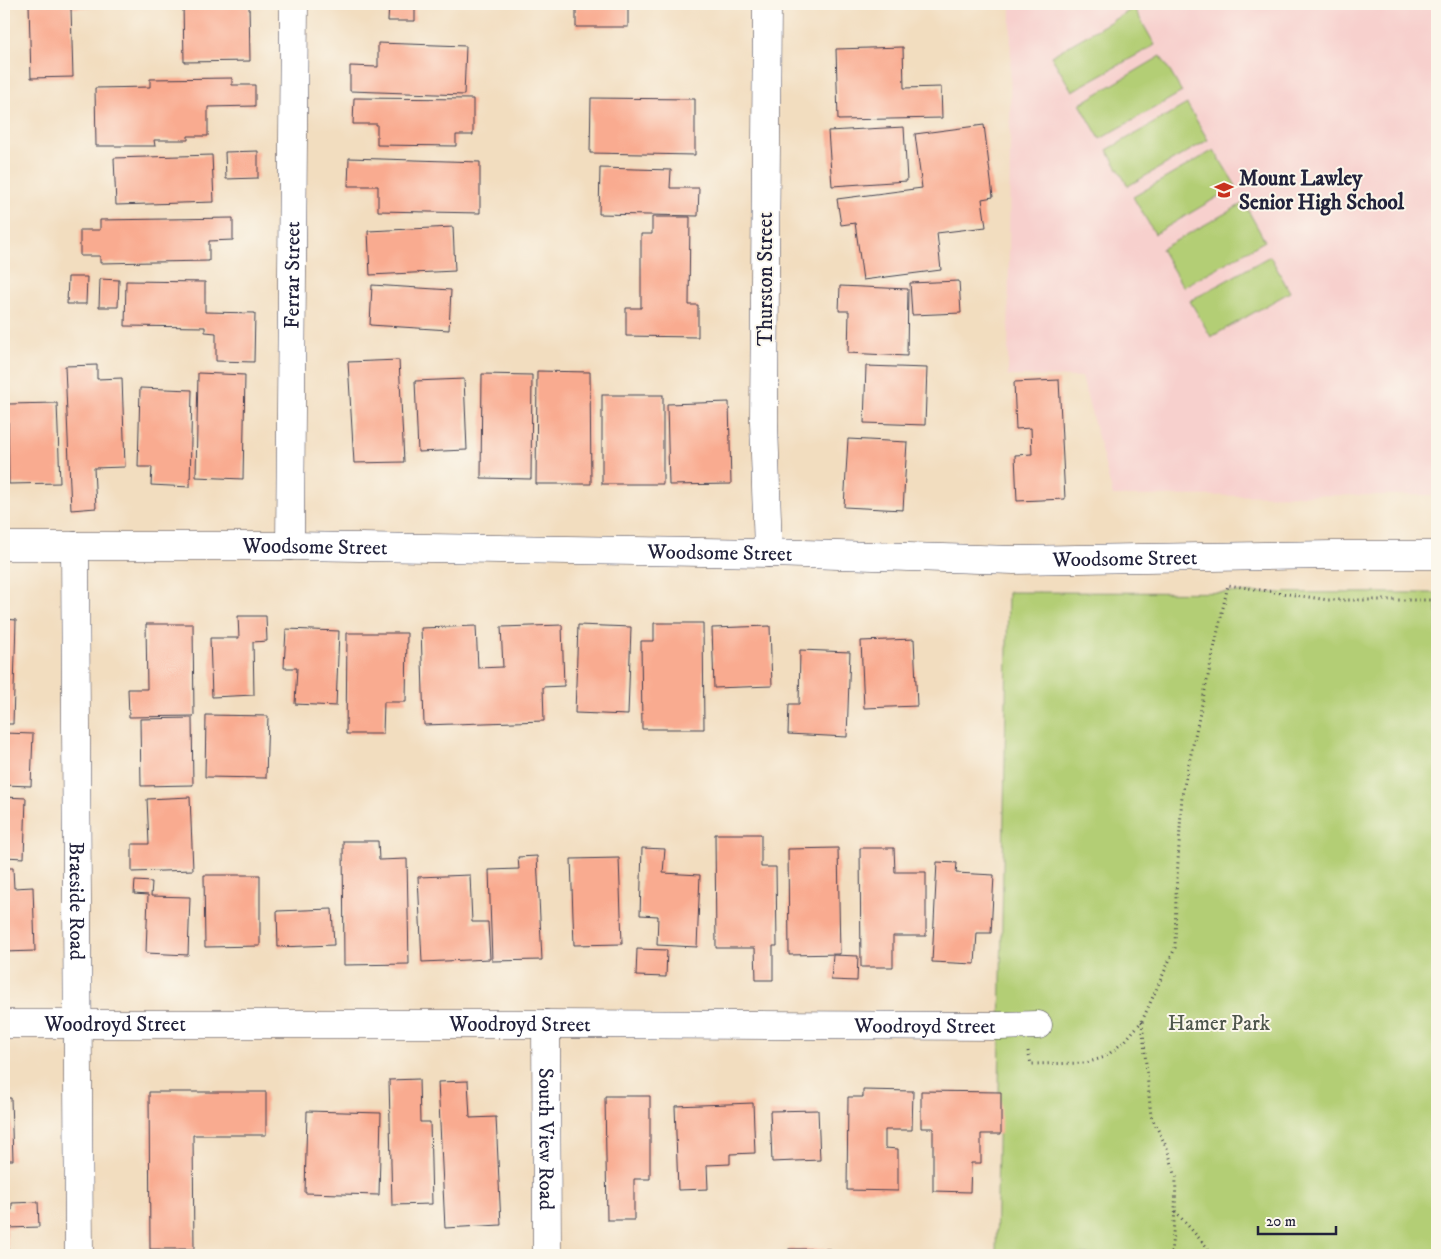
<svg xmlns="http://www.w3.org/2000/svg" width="1441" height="1259" viewBox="0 0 1441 1259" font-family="'IM FELL DW Pica',serif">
<rect width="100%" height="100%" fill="#fbf7ec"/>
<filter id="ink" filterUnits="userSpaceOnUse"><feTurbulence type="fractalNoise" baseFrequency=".02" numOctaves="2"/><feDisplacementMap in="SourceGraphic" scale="10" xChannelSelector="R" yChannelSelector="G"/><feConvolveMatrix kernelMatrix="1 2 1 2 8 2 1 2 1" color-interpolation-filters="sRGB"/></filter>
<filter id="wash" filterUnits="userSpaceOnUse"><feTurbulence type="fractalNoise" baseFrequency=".0096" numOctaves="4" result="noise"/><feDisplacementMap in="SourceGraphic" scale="20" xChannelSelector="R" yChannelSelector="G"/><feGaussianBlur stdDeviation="1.12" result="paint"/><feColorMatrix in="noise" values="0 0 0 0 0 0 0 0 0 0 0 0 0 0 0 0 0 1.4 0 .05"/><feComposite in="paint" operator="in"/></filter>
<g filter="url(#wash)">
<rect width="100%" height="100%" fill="#f2ddbf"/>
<path fill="#f7d0cd" d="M1011,4H1437V495L1113,496L1082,377L1008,376Z"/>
<g fill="#b3ce74" stroke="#6a7858">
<path d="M1134,8L1155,45L1072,91L1051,56Z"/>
<path d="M1161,56L1182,92L1100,139L1080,104Z"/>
<path d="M1187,104L1208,140L1128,186L1107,150Z"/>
<path d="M1214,150L1236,186L1155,234L1133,197Z"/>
<path d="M1244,203L1265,241L1183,287L1161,249Z"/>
<path d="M1270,256L1290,292L1211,337L1190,301Z"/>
<path d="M1008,592L1437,593V1255H996Z"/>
</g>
<g id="blocks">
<g fill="#f9ab90">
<path d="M29,4H98V7L71,8L73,77L31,78Z"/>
<path d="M183,4H249L250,61L184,62Z"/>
<path d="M389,4H415V21H388Z"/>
<rect x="576" y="4" width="52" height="23"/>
<path d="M378,43L466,46L464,95L350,91V66L378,67Z"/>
<path d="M903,47L904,88L941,87L942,118L838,120L836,49Z"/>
<path d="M232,78V85H255V106L208,107V136H188V140H154L155,146H96L95,88L150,87V79Z"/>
<path d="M354,98L473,99V135H456V146L377,145V124H353Z"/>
<path d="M591,98L695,99V155L590,153Z"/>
<path d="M984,125L993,197L982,199L986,227L937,233L941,270L863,280L855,223L841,225L837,199L922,188L915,134Z"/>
<path d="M904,127L907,181L832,186L828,131Z"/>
<path d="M258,151V178L226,179L225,152Z"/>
<path d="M212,155L214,202L116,205L114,158Z"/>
<path d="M349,158L480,162V213L378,211V186H348Z"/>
<path d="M600,168L671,170L670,188H699L698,216L599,214Z"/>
<path d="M652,217H690L689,305H698V337L626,336V308H641V234H652Z"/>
<path d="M233,218V240L209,241V261L100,263V256H80V230H100V220Z"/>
<path d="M453,227L455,271L370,275L368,231Z"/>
<path d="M68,277H87L86,304H67Z"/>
<path d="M100,279L119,280L118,307H99Z"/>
<path d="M126,281L205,282V312L255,313L254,362L216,361V333L205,332V327L125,326Z"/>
<path d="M959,281L961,313L912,315L910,283Z"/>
<path d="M372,285L451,290L449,330L370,325Z"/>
<path d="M840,286L908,289L907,356L848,353L849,311H839Z"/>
<path d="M399,360L404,462L354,463L348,362Z"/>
<path d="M97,365V379L122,378L125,467L94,468L96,508L71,510L65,366Z"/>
<path d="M866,366L927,368L925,425L864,423Z"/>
<path d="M537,371L590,372L591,484H536Z"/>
<path d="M198,373L245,375L243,479L196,477Z"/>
<path d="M482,374L532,375L531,479L481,478Z"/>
<path d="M464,379L467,450L418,452L415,381Z"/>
<path d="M1059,380L1065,499L1017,501L1015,455L1032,454L1031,428L1016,429L1014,382Z"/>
<path d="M140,388L192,390L190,487L151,485L152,467H138Z"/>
<rect x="602" y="395" width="61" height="89"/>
<path d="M729,402L731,484L669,485L667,404Z"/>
<path d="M57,403L60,483L9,484L8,404Z"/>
<path d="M848,439L907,442L903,510L844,507Z"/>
<path d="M238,616H266L267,641L253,642L254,695L212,697L210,638H239Z"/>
<path d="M4,619L16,620L13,724H4Z"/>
<path d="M654,623H703L704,729H642L641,641H654Z"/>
<path d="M146,624H193L194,716L129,717L128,689H147Z"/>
<path d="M562,625L564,686L543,687L544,721L424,725L421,628L476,626L478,668L503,667L501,627Z"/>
<path d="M578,625L631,627L628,715L575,713Z"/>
<path d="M770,626L772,686L714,688L712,628Z"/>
<path d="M286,629L339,631L336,706L295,704L297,668H284Z"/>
<path d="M347,633H407L406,702H384L383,734H346Z"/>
<path d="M914,639L917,706L864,708L861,641Z"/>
<path d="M800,650L850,652L847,737L788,734L789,704H799Z"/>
<path d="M206,715L268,716L266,778L205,777Z"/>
<path d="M192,718L193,785L141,786L140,719Z"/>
<path d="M4,733L33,734L31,786L4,785Z"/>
<path d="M4,797L26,798L24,858L4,857Z"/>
<path d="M190,797L193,870L132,872V844H149L147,799Z"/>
<path d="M715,834H761V867H776L777,946H773V980H756L755,948H716Z"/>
<path d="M343,841H378L379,860L407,859L409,964L344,965Z"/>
<path d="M642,848L665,849L663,873L700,875L697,947L657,945L658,916L640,915Z"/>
<path d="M838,848L840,954L789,955L788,849Z"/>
<path d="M860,848H894L895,872H926V936H893V967H861Z"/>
<path d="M537,856L542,960L492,961L489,870L519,869L518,857Z"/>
<path d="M619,858L622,944L574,945L571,859Z"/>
<path d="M937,862L957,863L956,873L994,875L991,933H977L975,964L932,962Z"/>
<path d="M4,868H13L14,888L33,887L35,951L4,952Z"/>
<path d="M204,875H260V946L205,947Z"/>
<path d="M470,875L472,922H488L490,959L422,962L418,877Z"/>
<path d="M135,881L152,882L151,896L190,897L188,955L146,953L148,895L134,894Z"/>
<path d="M332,909L334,945L278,947L277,911Z"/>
<path d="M637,949L667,950L666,977L636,976Z"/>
<path d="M833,955L858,956L857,981L831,980Z"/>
<path d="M419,1079L420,1122H430L432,1204L392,1205L389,1080Z"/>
<path d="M468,1081L470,1118L496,1117L501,1225L445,1228L438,1082Z"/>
<path d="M863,1090L913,1091L912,1130H885V1148L898,1149V1191L847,1190L848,1097H863Z"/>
<path d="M921,1091L1001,1092V1134H981V1163H971L970,1192L933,1191V1128H921Z"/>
<path d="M149,1092H266V1135H193L194,1249H150Z"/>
<path d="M605,1096H650V1179H634V1220H607Z"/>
<path d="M4,1098H11L13,1160H4Z"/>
<path d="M753,1103L755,1153L730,1154V1164L707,1165L708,1189L678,1190L675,1106Z"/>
<path d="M818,1110L820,1160L772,1162L770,1111Z"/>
<path d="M307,1111L381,1113L379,1195L305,1193Z"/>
<path d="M38,1202L39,1227L7,1228L8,1255H4V1210H12V1203Z"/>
<rect x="789" y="1249" width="41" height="6"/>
</g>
</g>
</g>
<g filter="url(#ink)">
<use href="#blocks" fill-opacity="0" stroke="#413e4f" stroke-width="1"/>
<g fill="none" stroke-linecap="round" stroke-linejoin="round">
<g stroke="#413e4f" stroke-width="29">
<g id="minor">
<path d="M767,4L764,421L768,553"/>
<path id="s1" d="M4,546H290L768,553L1014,560L1334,555H1437"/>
<path id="s2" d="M75,546L79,1255"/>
<path id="s3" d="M290,546L294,4"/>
<path id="s4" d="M4,1024H546L1000,1026L1038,1025"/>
<path id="s5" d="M546,1024L547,1255"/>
</g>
</g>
<g stroke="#413e4f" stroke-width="3" stroke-dasharray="1 4" stroke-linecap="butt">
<path d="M1142,1022L1151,1116L1167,1148L1176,1177L1175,1211L1171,1255"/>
<path d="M1028,1051L1031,1064L1086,1063L1105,1057L1125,1041L1142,1021L1175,948L1176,895L1182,795L1228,585L1328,600H1437"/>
<path d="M1175,1211L1214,1255"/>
</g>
<use href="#minor" stroke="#fff" stroke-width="28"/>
</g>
</g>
<defs>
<g id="school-bare" transform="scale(1.5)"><path d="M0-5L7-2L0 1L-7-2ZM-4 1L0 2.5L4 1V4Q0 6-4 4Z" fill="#c8321e" stroke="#fbf7ec" stroke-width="2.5" paint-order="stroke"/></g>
</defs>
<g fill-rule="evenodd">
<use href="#school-bare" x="1224" y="190"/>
</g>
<g text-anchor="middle" stroke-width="4" stroke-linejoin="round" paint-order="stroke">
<g font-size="21" font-weight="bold" fill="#22223b" stroke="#fbf7ec" text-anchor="start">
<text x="1239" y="185">Mount Lawley<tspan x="1239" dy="24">Senior High School</tspan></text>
</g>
<g font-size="21" fill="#22223b" stroke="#fbf7ec">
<text dy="7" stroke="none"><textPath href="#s3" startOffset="271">Ferrar Street</textPath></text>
<text transform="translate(765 279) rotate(-90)" y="7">Thurston Street</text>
<text dy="7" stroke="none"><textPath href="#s1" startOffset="311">Woodsome Street</textPath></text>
<text dy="7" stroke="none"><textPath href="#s1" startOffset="716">Woodsome Street</textPath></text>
<text dy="7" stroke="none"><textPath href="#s1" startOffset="1121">Woodsome Street</textPath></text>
<text dy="7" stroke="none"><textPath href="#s2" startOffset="355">Braeside Road</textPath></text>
<text dy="7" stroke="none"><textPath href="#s4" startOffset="111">Woodroyd Street</textPath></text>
<text dy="7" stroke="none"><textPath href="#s4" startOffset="516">Woodroyd Street</textPath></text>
<text dy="7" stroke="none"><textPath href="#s4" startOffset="921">Woodroyd Street</textPath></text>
<text dy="7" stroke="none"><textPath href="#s5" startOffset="115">South View Road</textPath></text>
</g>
<g font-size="21" fill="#4e564c" stroke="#fbf7ec">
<text x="1219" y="1030">Hamer Park</text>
</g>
</g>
<rect width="1441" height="1259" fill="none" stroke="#fbf7ec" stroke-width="20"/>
<path d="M1258 1226v8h78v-8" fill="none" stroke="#22223b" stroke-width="2.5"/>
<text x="1266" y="1226" font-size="15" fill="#22223b" stroke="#fbf7ec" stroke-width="4" paint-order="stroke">20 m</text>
</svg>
